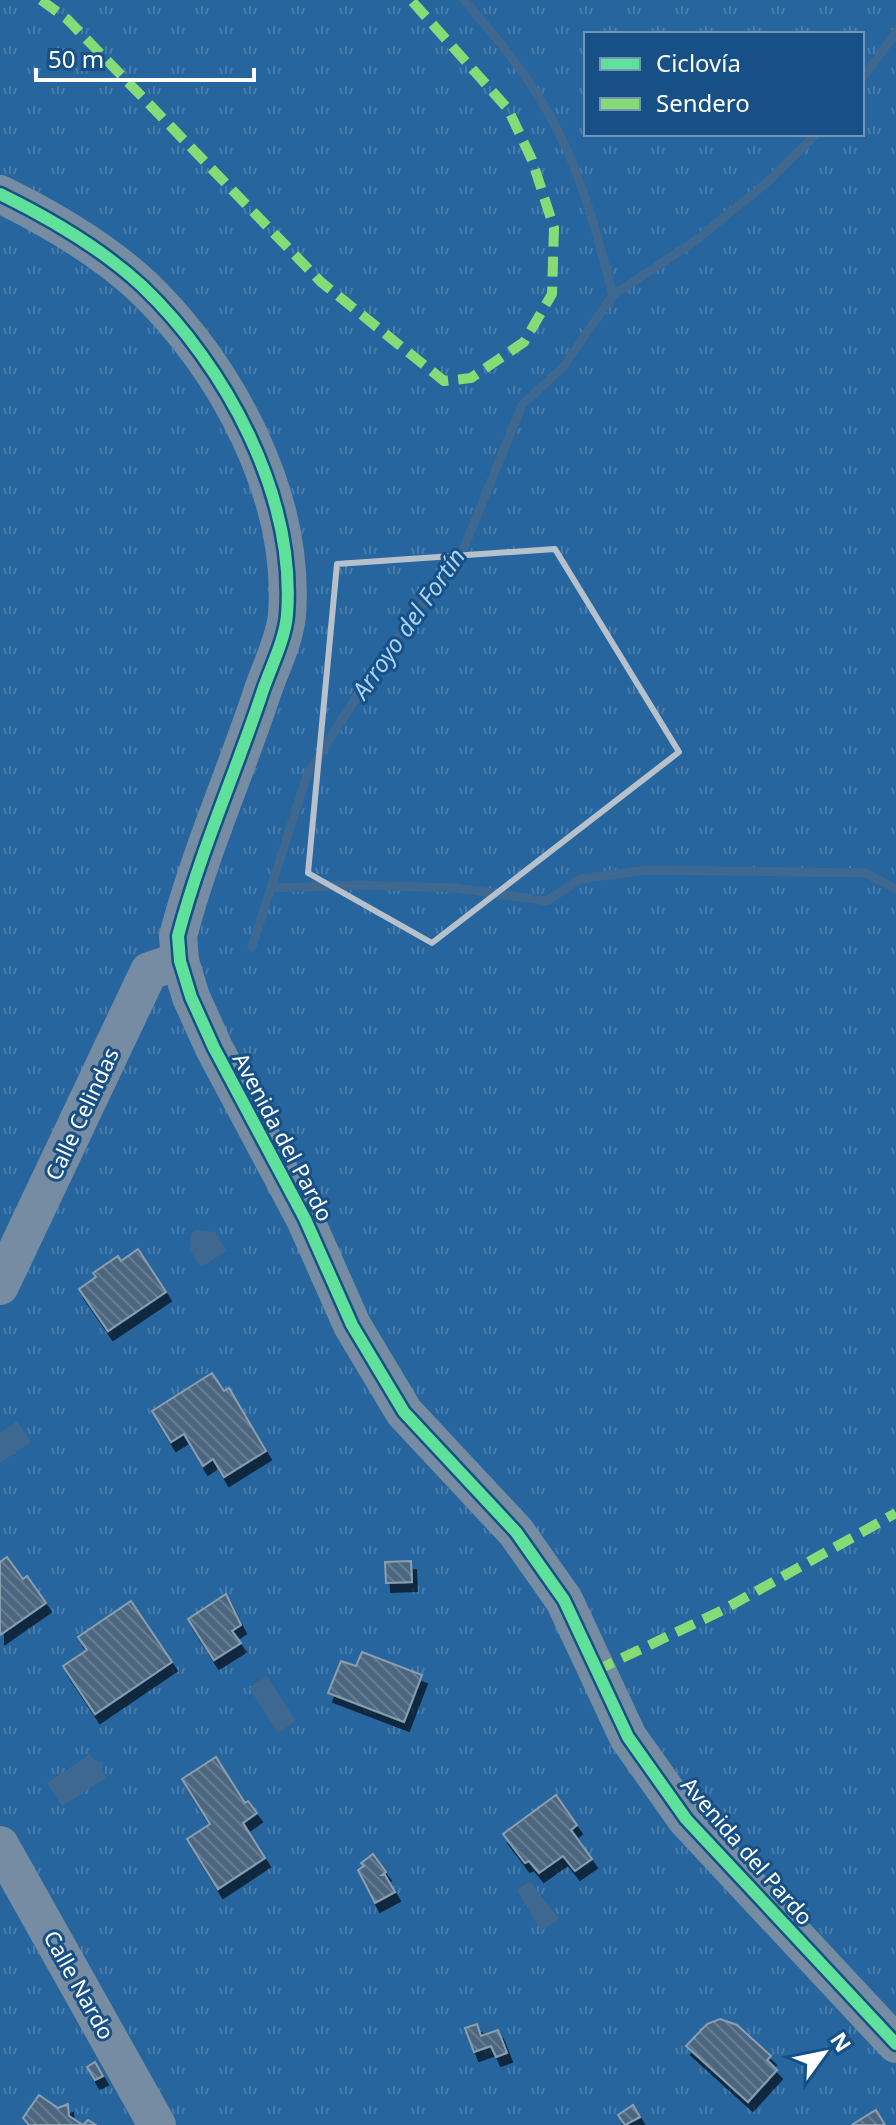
<svg xmlns="http://www.w3.org/2000/svg" width="896" height="2125" viewBox="0 0 896 2125" font-family="'Noto Sans',sans-serif">
<defs>
<pattern id="park-tufts" width="24" height="20" patternUnits="userSpaceOnUse" patternTransform="scale(2)"><rect width="24" height="20" fill="#26659d"/><path d="M3 7l-1-3M5 7V3M7 7l1-3M15 17l-1-3M17 17v-4M19 17l1-3" fill="none" stroke="#477cac"/></pattern>
<pattern id="building-back-hatch" width="6" height="6" patternUnits="userSpaceOnUse" patternTransform="scale(2)"><rect width="6" height="6" fill="#4c667e"/><path d="M-1 5l2 2M0 0l6 6M5-1l2 2" fill="none" stroke="#677d91"/></pattern>
<filter id="shadow"><feDropShadow dx="5" dy="9" stdDeviation="0" flood-color="#0009"/></filter>
</defs>
<rect width="100%" height="100%" fill="#2f4f6d"/>
<path fill="url(#park-tufts)" fill-rule="evenodd" d="M0,0H896V2125H0ZM586,34H862V134H586Z"/>
<g fill="#3e688f">
<path d="M196,1230L215,1232L227,1251L201,1267L189,1249L192,1233Z"/>
<path d="M17,1421L31,1442L0,1463V1433Z"/>
<path d="M267,1676L296,1721L278,1733L249,1688Z"/>
<path d="M90,1754L95,1761L103,1763L102,1771L106,1778L62,1806L47,1783Z"/>
<path d="M530,1881L559,1919L541,1931L517,1890Z"/>
</g>
<g fill="none" stroke-linecap="round" stroke-linejoin="round">
<g stroke="#3e688f" stroke-width="9">
<path d="M464,0C499,40 534,83 558,131C584,182 598,239 613,295"/>
<path d="M862,79L896,32"/>
<path d="M272,888L362,885L456,888L547,901L580,879L647,870L865,873L896,889"/>
<path d="M252,947L307,775L376,666L463,550L522,405L563,367L613,295L691,244L769,181L816,134"/>
</g>
</g>
<g fill="url(#building-back-hatch)" stroke="#8a9eb0" stroke-width="2" filter="url(#shadow)">
<path d="M138,1249L166,1292L108,1331L79,1289L96,1277L93,1273L118,1256L121,1261Z"/>
<path d="M212,1373L224,1391L229,1388L266,1451L224,1477L213,1459L203,1466L184,1434L171,1442L152,1411Z"/>
<path d="M7,1557L23,1579L27,1576L46,1603L0,1635V1562Z"/>
<path d="M411,1561L412,1582L386,1583L385,1562Z"/>
<path d="M226,1594L241,1625L232,1631L241,1643L214,1660L188,1619Z"/>
<path d="M131,1601L172,1662L95,1714L63,1666L87,1650L78,1637Z"/>
<path d="M362,1652L422,1675L404,1722L328,1693L341,1661L356,1666Z"/>
<path d="M216,1757L245,1803L248,1801L257,1813L243,1823L265,1858L218,1889L187,1839L210,1824L182,1779Z"/>
<path d="M556,1795L577,1825L571,1830L592,1859L575,1871L563,1856L539,1873L529,1861L525,1863L503,1834Z"/>
<path d="M373,1854L386,1872L382,1875H385L395,1892L375,1903L358,1870L364,1866L361,1863Z"/>
<path d="M720,2019L737,2025L771,2056L767,2060L777,2070L748,2102L686,2046L707,2024Z"/>
<path d="M477,2024L481,2036L498,2030L507,2053L496,2057L491,2046L474,2052L465,2028Z"/>
<path d="M95,2062L103,2076L95,2080L87,2067Z"/>
<path d="M39,2095L58,2108L68,2104L69,2116L83,2125L88,2120L96,2125H29L23,2118Z"/>
<path d="M633,2105L640,2117L625,2125L618,2115Z"/>
<path d="M876,2110L885,2125H852L853,2124Z"/>
</g>
<g fill="none" stroke-linecap="round" stroke-linejoin="round">
<g stroke="#768ca3" stroke-width="38">
<path d="M0,194C49,218 102,249 142,286C226,366 296,496 287,615C285,639 271,667 263,690C236,772 200,852 178,936L180,961L191,997L214,1048L305,1219L352,1325L404,1412L516,1532L564,1600L628,1737L686,1819L896,2044"/>
<path d="M0,1286L149,971L180,961"/>
<path d="M0,1845L157,2125"/>
</g>
<g stroke="#86db77" stroke-width="10" stroke-dasharray="20 10" stroke-linecap="butt">
<path d="M41,0L67,19L321,282L444,381L471,378L524,342L552,294L554,228L532,160L508,109L411,0"/>
<path d="M595,1671L723,1610L896,1513"/>
</g>
<g stroke="#165086" stroke-width="17">
<path id="cycleway" d="M0,194C49,218 102,249 142,286C226,366 296,496 287,615C285,639 271,667 263,690C236,772 200,852 178,936L180,961L191,997L214,1048L305,1219L352,1325L404,1412L516,1532L564,1600L628,1737L686,1819L896,2044"/>
</g>
<use href="#cycleway" stroke="#60e19b" stroke-width="12"/>
</g>
<path fill="none" stroke="#b6c1cc" stroke-width="6" stroke-linejoin="round" d="M555,549L679,752L432,943L308,873L337,564Z"/>
<g text-anchor="middle" stroke-width="6" stroke-linejoin="round" paint-order="stroke">
<g font-size="22" fill="#fff" stroke="#165086">
<text transform="translate(82 1114) rotate(-65)" y="8">Calle Celindas</text>
<text transform="translate(283 1137) rotate(62)" y="8">Avenida del Pardo</text>
<text transform="translate(747 1851) rotate(49)" y="8">Avenida del Pardo</text>
<text transform="translate(79 1985) rotate(61)" y="8">Calle Nardo</text>
</g>
<g font-size="24" font-style="italic" fill="#a7d1f5" stroke="#165086">
<text transform="translate(409 624) rotate(-55)" y="8">Arroyo del Fortín</text>
</g>
</g>
<rect x="584" y="32" width="280" height="104" fill="#165086" stroke="#7396b6" stroke-width="2"/>
<rect x="600" y="58" width="40" height="12" fill="#60e19b" stroke="#7396b6" stroke-width="2"/>
<text x="656" y="72" font-size="24" fill="#ffffff">Ciclovía</text>
<rect x="600" y="98" width="40" height="12" fill="#86db77" stroke="#7396b6" stroke-width="2"/>
<text x="656" y="112" font-size="24" fill="#ffffff">Sendero</text>
<g transform="translate(824 2053) rotate(57)" stroke="#165086" stroke-width="6" paint-order="stroke">
<path d="M0-6L14 30L0 20L-14 30Z" fill="#ffffff"/>
<text y="-12" font-size="22" font-weight="bold" text-anchor="middle" fill="#ffffff">N</text>
</g>
<path d="M36 68v12h218v-12" fill="none" stroke="#ffffff" stroke-width="4"/>
<text x="48" y="68" font-size="24" fill="#ffffff" stroke="#165086" stroke-width="6" paint-order="stroke">50 m</text>
</svg>
